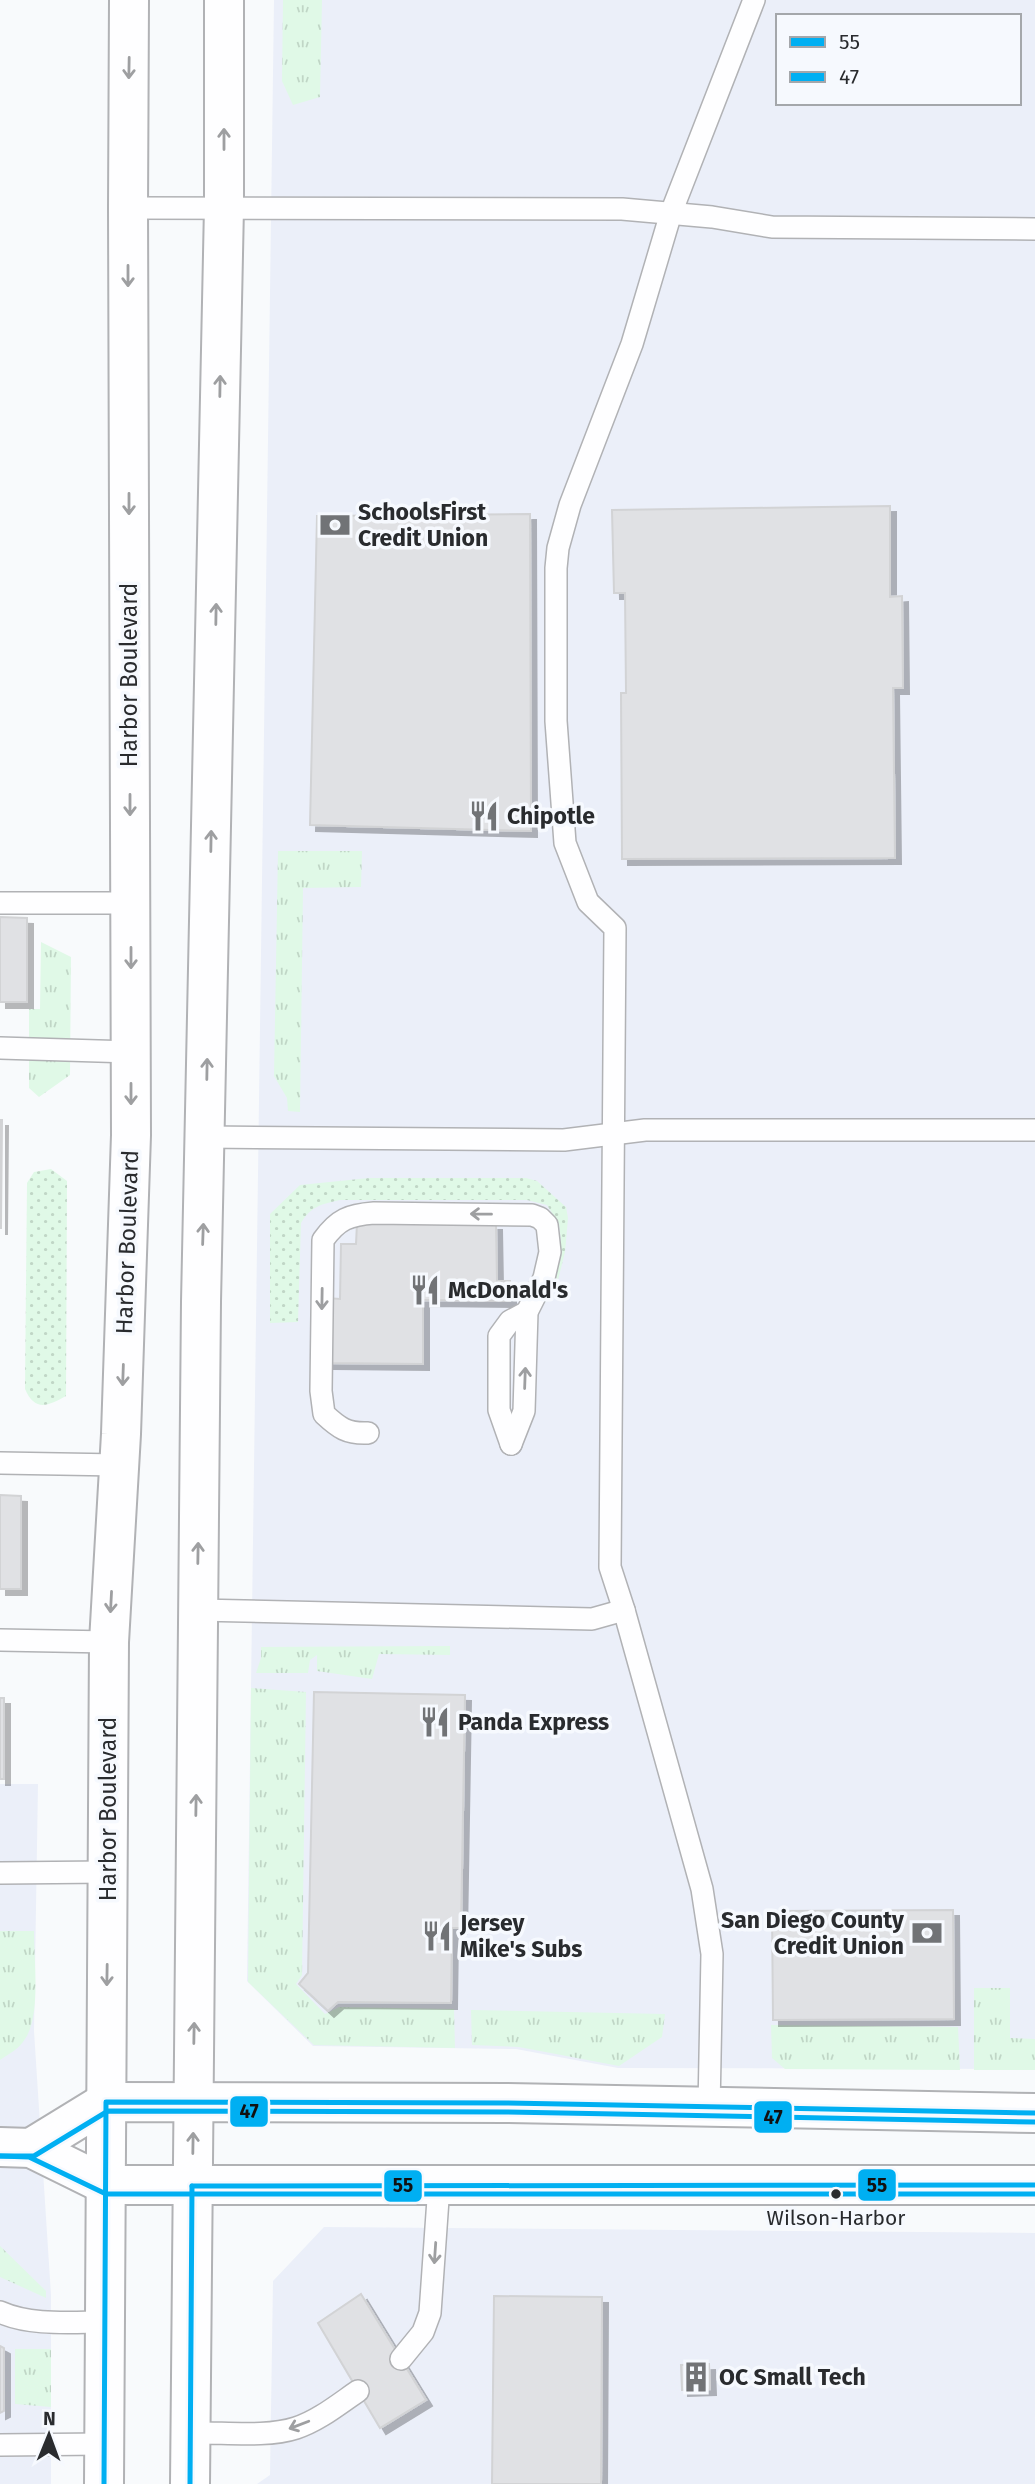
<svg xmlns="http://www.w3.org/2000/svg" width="1035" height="2484" viewBox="0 0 1035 2484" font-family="'Fira Sans',sans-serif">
<defs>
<pattern id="grass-tufts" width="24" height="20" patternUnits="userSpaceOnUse" patternTransform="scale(1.75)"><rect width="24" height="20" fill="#e0f9e7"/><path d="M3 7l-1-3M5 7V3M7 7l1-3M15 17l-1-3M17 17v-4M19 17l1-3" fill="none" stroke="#c0d6c6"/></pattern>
<pattern id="park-dots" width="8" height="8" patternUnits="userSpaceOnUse" patternTransform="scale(1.75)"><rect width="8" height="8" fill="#e0f9e7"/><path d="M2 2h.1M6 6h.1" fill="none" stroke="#c0d6c6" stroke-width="1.8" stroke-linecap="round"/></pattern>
<filter id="shadow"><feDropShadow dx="6" dy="6" stdDeviation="0" flood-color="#0004"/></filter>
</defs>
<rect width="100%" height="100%" fill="#f8fafc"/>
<g fill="#ebeff9" fill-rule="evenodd">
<path d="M274,0H1035V2069L618,2068L516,2049L313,2046L247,1981ZM778,16H1019V103H778Z"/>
<path d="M0,1784H38L34,2031L51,2295V2484H0Z"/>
<path d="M324,2227L1035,2233V2484H257L270,2475L273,2281Z"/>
</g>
<g fill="url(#grass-tufts)">
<path d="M283,0H322L320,97L293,105L282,81Z"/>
<path d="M278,851H362L361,887L303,888L300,1112L288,1111L287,1098L274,1076Z"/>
<path d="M41,942L71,957L70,1075L39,1097L29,1088V1009H40Z"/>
<path d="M450,1646V1655L379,1654L372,1679L317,1671V1655L310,1660L308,1673H256L261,1658V1647Z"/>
<path d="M251,1688L306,1692L302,1975L296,1984L325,2014L339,2007L454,2009L455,2048L314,2045L248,1982Z"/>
<path d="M0,1931H34C34,1960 41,2016 25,2039C19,2049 9,2054 0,2060Z"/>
<path d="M974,1988H1010V2038L1035,2039V2070H974Z"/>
<path d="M471,2010L665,2014L662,2037L619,2066L519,2047L472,2045Z"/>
<path d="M771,2025L958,2027L960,2070L785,2069L772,2058Z"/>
<path d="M0,2246L46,2291V2298L0,2277Z"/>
<path d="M15,2349H51V2407L15,2404Z"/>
</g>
<g fill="url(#park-dots)">
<path d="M51,1169L67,1181L66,1396C48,1406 35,1412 25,1389L27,1183L34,1172Z"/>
<path d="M369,1178H526L537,1181L566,1207L568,1218L565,1252L557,1284L545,1303L561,1240L559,1224L547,1205L527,1200H340C322,1204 311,1206 301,1223L298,1322L270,1323V1214L300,1185Z"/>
</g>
<g fill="#e0e1e4" stroke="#d2d3d5" stroke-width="2" filter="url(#shadow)">
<path d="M890,506V597L902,596L903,688H893L895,858L622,859L621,693H626L625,593H614L612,510Z"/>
<path d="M530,514L531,831L310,825L317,516Z"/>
<path d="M0,917L27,918V1002H0Z"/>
<path d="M0,1120H2L1,1228H0Z"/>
<path d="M357,1223L496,1224L497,1281H510V1301L423,1300V1364L328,1363V1298L340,1299L341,1244H356Z"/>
<path d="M0,1495L21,1496V1589H0Z"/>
<path d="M314,1692L465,1695L461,1928H452L451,2003L338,2002L328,2011L299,1984L308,1973Z"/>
<rect x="0" y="1698" width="4" height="81"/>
<path d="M953,1910L954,2019L773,2020L772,1911Z"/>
<path d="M361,2294L426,2400L380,2428L318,2323Z"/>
<path d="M494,2296L602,2297L601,2484H492Z"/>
<path d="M0,2346L4,2348V2411L0,2413Z"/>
<path d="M709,2364L710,2389L682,2390L681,2365Z"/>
</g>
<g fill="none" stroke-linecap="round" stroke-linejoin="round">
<g stroke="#b1b2b5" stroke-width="24">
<g id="lane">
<path d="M128,208L622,209L712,217L772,227L1035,229"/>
<path d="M0,903H131"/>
<path d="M0,1048L131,1052"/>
<path d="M205,1137L564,1140L645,1130H1035"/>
<path d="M368,1433C347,1434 339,1428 324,1414L321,1391L323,1240C338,1219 349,1215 374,1213L532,1215L540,1218L547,1225L550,1252L544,1278L527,1312L524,1411L511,1444"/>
<path d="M511,1444L499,1410V1336L510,1321L527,1312"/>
<path d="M0,1463L119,1465"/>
<path d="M198,1610L592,1619L624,1610"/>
<path d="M0,1640L109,1642"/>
<path d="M0,1873L108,1872"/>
<path d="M709,2108L712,1954L702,1889L624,1610L610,1567L615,928L588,902L565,843L556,721V568L558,548L570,505L632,344L671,213L754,0"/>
<path d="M0,2312C31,2326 71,2322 105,2322"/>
<path d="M401,2359L423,2332L430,2313L439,2185"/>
<path d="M190,2433C222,2432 266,2438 296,2428C318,2421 339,2404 358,2391"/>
<path d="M0,2445L104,2444"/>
</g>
</g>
<g stroke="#b1b2b5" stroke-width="42">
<g id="secondary">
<path d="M0,2147L31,2148L106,2185H1035"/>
<path d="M31,2148L106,2102L507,2103L1035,2113"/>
</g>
</g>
<g stroke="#b1b2b5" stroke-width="42">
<g id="primary">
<path d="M104,2484L109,1642L121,1434L131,1135L128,208L129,0"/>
<path d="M190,2484L201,1302L224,207V0"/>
</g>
</g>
<use href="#lane" stroke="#fefeff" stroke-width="21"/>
<use href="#secondary" stroke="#fefeff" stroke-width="38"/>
<use href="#primary" stroke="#fefeff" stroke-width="38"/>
<g stroke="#f6f9fe" stroke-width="10">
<g id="bus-1">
<path d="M192,2186L1035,2185"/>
<path d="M104,2484L106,2102L507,2103L1035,2113"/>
<path d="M190,2484L192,2186"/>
</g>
</g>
<g stroke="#f6f9fe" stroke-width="10">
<g id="bus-2">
<path d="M0,2156H34L108,2111L507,2112L1035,2122"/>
<path d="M0,2156L29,2157L106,2194H1035"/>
</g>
</g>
<use href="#bus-1" stroke="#00aff2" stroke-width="5"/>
<use href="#bus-2" stroke="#00aff2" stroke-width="5"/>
</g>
<defs><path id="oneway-shaft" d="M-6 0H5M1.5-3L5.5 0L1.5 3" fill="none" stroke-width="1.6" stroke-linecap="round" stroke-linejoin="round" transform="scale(1.75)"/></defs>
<g stroke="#9e9fa1">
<use href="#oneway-shaft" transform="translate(129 68) rotate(91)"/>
<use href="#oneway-shaft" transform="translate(224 139) rotate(-90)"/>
<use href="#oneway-shaft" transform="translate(128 276) rotate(90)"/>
<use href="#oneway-shaft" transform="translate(220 386) rotate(-89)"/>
<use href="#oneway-shaft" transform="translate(129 504) rotate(90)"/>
<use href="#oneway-shaft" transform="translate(216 614) rotate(-89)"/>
<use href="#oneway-shaft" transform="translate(130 805) rotate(90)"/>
<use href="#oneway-shaft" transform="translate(211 841) rotate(-89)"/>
<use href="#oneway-shaft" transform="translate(131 958) rotate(90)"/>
<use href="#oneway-shaft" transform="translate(207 1069) rotate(-89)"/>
<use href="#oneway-shaft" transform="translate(131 1094) rotate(90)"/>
<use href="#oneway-shaft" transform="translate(481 1214) rotate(-179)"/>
<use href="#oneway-shaft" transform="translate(203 1234) rotate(-88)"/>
<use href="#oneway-shaft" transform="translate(322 1299) rotate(91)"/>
<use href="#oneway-shaft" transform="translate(123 1375) rotate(92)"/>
<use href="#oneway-shaft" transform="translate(525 1378) rotate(-88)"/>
<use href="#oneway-shaft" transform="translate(198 1553) rotate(-89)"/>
<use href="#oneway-shaft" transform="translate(111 1602) rotate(93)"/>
<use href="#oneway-shaft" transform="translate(196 1805) rotate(-89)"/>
<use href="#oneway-shaft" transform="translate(107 1975) rotate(91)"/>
<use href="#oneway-shaft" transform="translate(194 2033) rotate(-89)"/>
<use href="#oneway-shaft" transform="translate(193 2143) rotate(-89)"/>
<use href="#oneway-shaft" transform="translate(435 2253) rotate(94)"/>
<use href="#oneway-shaft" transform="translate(299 2425) rotate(159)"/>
</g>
<defs>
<g id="bank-bare" transform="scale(2.415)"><path d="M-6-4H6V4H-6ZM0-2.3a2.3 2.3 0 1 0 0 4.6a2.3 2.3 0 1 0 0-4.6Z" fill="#717376" stroke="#f6f9fe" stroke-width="2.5" paint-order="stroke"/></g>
<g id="restaurant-bare" transform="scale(2.415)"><path d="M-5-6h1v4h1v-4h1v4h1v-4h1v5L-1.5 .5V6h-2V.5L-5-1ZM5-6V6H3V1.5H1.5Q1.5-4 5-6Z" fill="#717376" stroke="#f6f9fe" stroke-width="2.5" paint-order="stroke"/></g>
<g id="building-bare" transform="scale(2.415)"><path d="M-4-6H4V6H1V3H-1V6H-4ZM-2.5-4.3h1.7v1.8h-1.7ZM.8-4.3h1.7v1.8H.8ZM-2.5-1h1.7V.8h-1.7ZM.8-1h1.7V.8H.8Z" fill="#717376" stroke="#f6f9fe" stroke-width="2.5" paint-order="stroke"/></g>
</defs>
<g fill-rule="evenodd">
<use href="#bank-bare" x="335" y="525"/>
<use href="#restaurant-bare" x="484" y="816"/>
<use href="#restaurant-bare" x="425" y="1290"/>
<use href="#restaurant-bare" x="435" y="1722"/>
<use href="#bank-bare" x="927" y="1933"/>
<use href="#restaurant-bare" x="437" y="1936"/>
<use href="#building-bare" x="696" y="2377"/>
</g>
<circle fill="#292b2e" stroke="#f6f9fe" stroke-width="2.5" cx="836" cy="2194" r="6"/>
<g text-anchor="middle" stroke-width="7" stroke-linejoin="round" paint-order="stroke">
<g font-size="21" fill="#292b2e" stroke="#f6f9fe">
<text x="836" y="2225">Wilson-Harbor</text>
</g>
<g font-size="23" font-weight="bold" fill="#292b2e" stroke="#f6f9fe" text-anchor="start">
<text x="358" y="520">SchoolsFirst<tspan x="358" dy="26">Credit Union</tspan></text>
<text x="507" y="824">Chipotle</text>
<text x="448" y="1298">McDonald's</text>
<text x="458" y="1730">Panda Express</text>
<text x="904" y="1928" text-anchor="end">San Diego County<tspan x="904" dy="26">Credit Union</tspan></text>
<text x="460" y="1931">Jersey<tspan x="460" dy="26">Mike's Subs</tspan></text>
<text x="719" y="2385">OC Small Tech</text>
</g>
<g font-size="23" fill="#292b2e" stroke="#f6f9fe">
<text transform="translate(129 675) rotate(-90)" y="8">Harbor Boulevard</text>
<text transform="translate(127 1242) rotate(-88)" y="8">Harbor Boulevard</text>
<text transform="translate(108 1809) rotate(-90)" y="8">Harbor Boulevard</text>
</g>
</g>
<g stroke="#f6f9fe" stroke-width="2.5">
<rect x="229" y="2095" width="40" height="33" rx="7" fill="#00aff2"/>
<rect x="753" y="2100" width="40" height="34" rx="7" fill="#00aff2"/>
<rect x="857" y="2168" width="40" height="34" rx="7" fill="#00aff2"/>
<rect x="383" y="2169" width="40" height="34" rx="7" fill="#00aff2"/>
</g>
<g font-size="19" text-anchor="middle" font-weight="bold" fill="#111">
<text x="249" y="2118">47</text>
<text x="773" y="2124">47</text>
<text x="877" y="2192">55</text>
<text x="403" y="2192">55</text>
</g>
<rect x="776" y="14" width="245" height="91" fill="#f6f9fe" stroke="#a4a7ab" stroke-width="2"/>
<rect x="790" y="37" width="35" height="10" fill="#00aff2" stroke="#a4a7ab" stroke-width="2"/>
<text x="839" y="49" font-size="21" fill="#292b2e">55</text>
<rect x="790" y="72" width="35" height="10" fill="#00aff2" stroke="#a4a7ab" stroke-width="2"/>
<text x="839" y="84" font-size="21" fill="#292b2e">47</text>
<g transform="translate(49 2435) rotate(1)" stroke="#f6f9fe" stroke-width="5" paint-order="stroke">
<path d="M0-5L12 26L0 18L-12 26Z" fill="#292b2e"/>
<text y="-10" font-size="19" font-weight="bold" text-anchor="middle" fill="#292b2e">N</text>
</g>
</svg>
